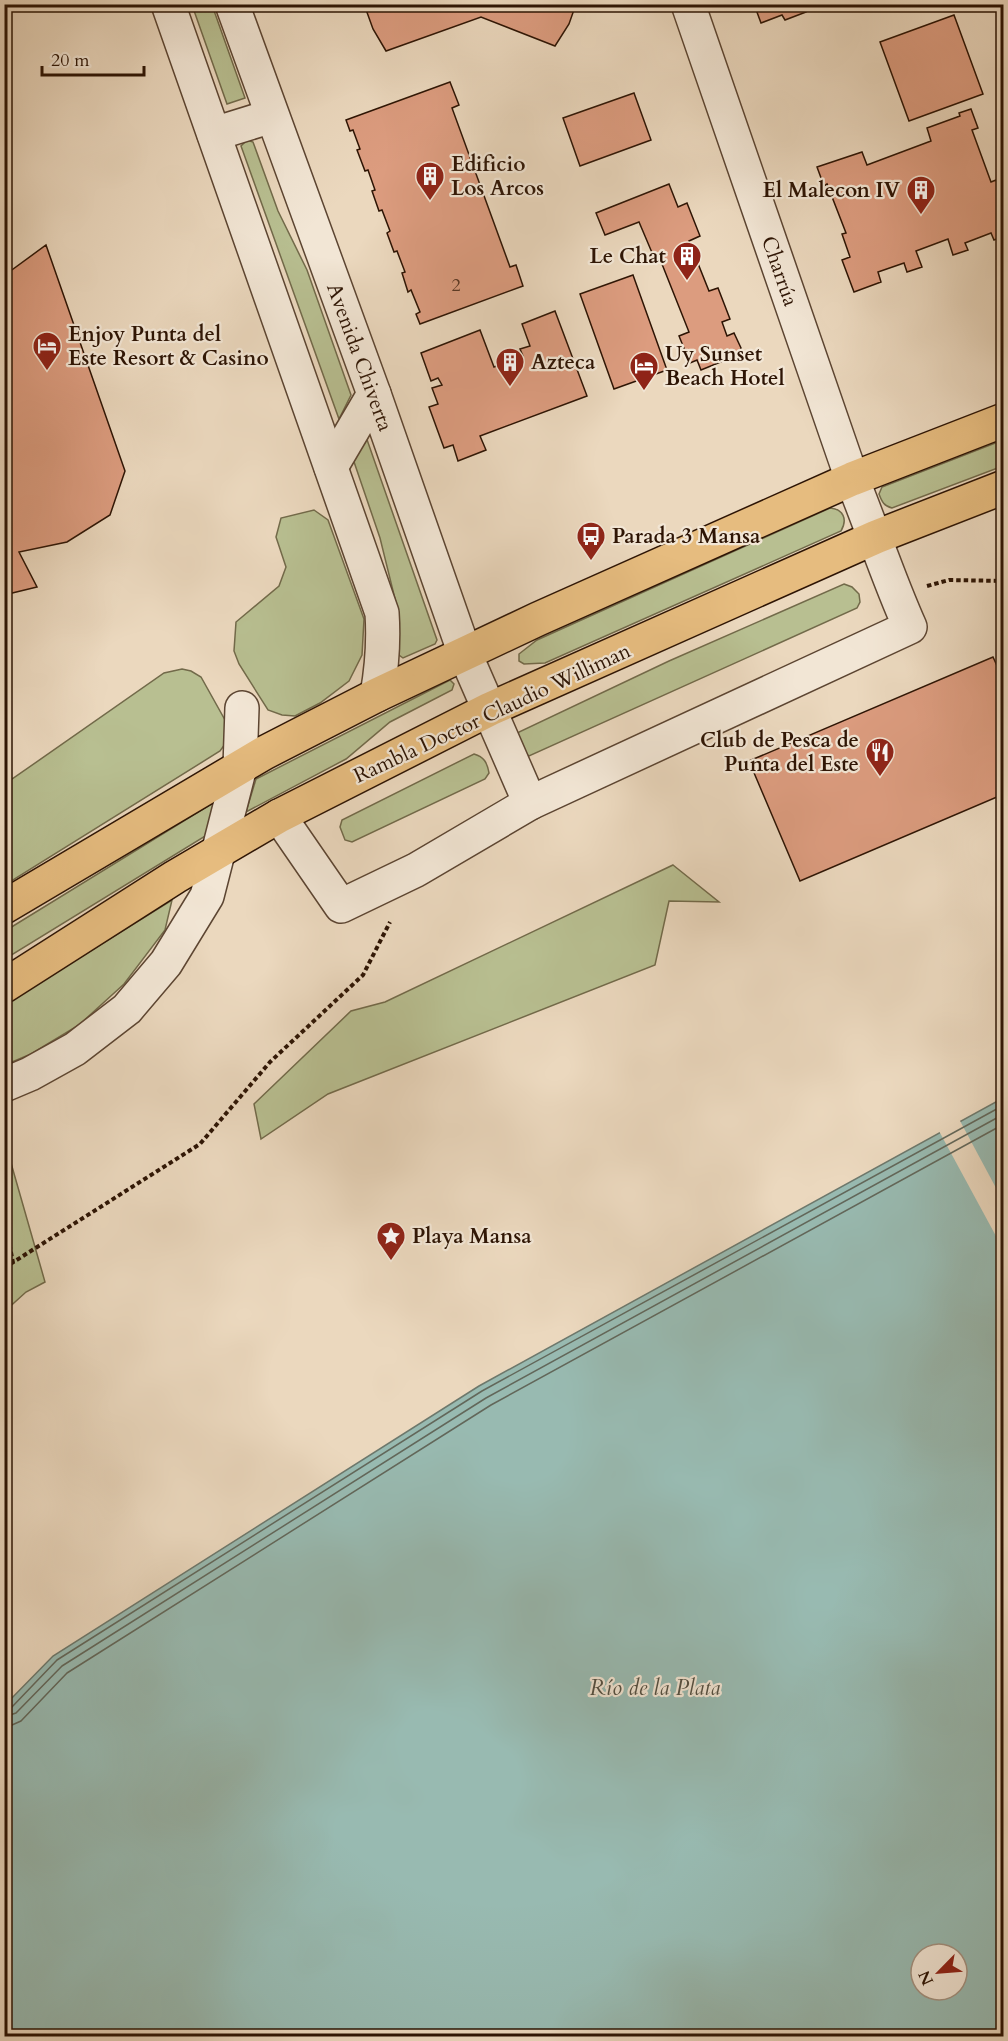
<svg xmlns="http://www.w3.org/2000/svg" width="1008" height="2041" viewBox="0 0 1008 2041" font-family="Cardo,serif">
<rect width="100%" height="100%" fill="#ebd8be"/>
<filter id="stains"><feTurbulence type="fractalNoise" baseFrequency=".00333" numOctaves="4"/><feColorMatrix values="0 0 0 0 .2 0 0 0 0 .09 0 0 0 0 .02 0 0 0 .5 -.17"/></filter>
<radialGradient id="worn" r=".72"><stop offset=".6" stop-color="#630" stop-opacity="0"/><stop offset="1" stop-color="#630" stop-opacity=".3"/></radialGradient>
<g fill="#b8bf91" stroke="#726a4a" stroke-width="1.5">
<path d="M192,5H212L245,98L227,104Z"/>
<path d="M247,140L253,142L278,211L307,270L351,395L339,419L241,146Z"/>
<path d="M364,431L437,640L435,644L403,658L399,655L398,611L380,538L351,453Z"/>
<path d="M1003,440V466L892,508C884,506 882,502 879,494L882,487Z"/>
<path d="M830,508C843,509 848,519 841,531L545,663L524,664L519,661V654L537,640Z"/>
<path d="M314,510L328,520L364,619L362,655L349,681L320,703L295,716L282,715L268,710L239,664L234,651L236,622L279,586L286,567L276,537L281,518Z"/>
<path d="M844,584L852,587L859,594L860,602L857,608L529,756L522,752L516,738L519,732L669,661Z"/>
<path d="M182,669L191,671L201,677L225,720L228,740L220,751L5,885V784L164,673Z"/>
<path d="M450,680L454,684L452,690L390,722L346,759L246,812L256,779Z"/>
<path d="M474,754C484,757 487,762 489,773L485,779L352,842L345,840L340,827L342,820Z"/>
<path d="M216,801L207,835L5,959V931Z"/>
<path d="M673,865L719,902L669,901L655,965L328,1094L261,1139L254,1104L351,1011L385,1002Z"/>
<path d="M172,900L165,930L124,984L79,1025L31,1054L5,1065V1004Z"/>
<path d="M5,1142L45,1282L26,1292L5,1311Z"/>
</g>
<path fill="#98bab1" stroke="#6d786c" stroke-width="1.5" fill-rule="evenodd" d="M1003,1098V2036H5L4,1706L53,1656L479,1386ZM921,1954H957V1990H921Z"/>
<path fill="#ebd8be" d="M959,1119L1003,1201V1249L939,1131Z"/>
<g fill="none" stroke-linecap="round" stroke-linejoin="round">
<g stroke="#62675a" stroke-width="1.5">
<path d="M4,1709L11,1708L57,1660L482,1391L1004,1105"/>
<path d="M4,1717L16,1713L62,1666L486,1398L1004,1114"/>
<path d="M4,1726L12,1725L21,1721L67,1673L491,1405L1004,1124"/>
</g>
</g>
<g fill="#dc9c7f" stroke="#2d1404" stroke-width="1.5">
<path d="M364,4H576L569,24L555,46L481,17L386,51L373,29Z"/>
<path d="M754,4H804L806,12L785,20L782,15L761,23Z"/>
<path d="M954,15L983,94L909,121L880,42Z"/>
<path d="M450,82L459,105L452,108L510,267L516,265L523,286L420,324L416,314L420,312L411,290L408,292L402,273L405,272L397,251L394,252L387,233L390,231L382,210L379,211L372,191L375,190L368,170L365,171L357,150L360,149L353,130L350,131L346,120Z"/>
<path d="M634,93L651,140L580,166L563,118Z"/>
<path d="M971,109L978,128L972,130L991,182L996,180L1004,199V236L994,240L991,233L965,243L968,250L953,255L948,239L916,251L922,267L907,272L904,263L878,272L881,282L854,292L842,260L850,257L842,234L846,233L827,184L824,186L817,167L862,152L867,165L931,141L927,128L960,116L959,113Z"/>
<path d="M669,184L678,207L687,203L700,236L689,241L709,291L718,288L730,319L722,322L727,336L734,333L741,348L738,355L701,370L697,360L690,363L679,336L689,332L658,254L653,255L639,222L605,235L596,213Z"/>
<path d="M46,245L125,471L110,515L67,542L19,552L37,587L4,595V265L9,272Z"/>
<path d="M633,275L667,370L614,389L580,294Z"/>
<path d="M555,311L587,396L480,436L486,450L458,461L453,445L444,448L429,407L438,404L432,388L442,385L438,378L431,381L421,353L480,330L494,367L523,356L520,349L530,346L522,324Z"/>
<path d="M993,657L1004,681V794L800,881L749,761Z"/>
</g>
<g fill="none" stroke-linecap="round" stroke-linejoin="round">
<g stroke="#5c4532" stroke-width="36">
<g id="minor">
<path d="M168,4L382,613C384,642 382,667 377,695"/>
<path d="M232,4L374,394L465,654L530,803"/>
<path d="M214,134L272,116"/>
<path d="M331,467L374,394"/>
<path d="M279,816L341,906L416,870L530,803L910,627C888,578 872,528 852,479L688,4"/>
<path d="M4,1085L30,1074L75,1049L127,1009L166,963L207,896L240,767L242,708"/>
</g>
</g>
<g stroke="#2d1404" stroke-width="36">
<g id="major">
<path d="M4,907L264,753L377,695L538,619L852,479L1004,420"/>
<path d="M4,986L175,877L279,816L490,709L876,537L1004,487"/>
</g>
</g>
<g stroke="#2d1404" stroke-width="4" stroke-dasharray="4.5 3" stroke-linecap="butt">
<path d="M927,586L949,580L1004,581"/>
<path d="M4,1215L13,1263"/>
<path d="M4,1268L200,1144L270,1062L363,975L390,922"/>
</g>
<use href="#minor" stroke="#f2e6d5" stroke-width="33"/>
<use href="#major" stroke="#e6bc7f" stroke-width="33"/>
</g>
<defs>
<g id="building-pin" transform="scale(1.5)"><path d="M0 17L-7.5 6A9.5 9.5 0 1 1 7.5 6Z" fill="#8f2418" stroke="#f2e6d5"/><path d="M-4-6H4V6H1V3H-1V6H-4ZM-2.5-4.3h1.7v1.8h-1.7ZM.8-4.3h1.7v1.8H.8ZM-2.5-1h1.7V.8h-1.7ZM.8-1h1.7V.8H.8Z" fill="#fff"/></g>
<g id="hotel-pin" transform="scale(1.5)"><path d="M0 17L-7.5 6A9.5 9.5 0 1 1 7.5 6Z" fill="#8f2418" stroke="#f2e6d5"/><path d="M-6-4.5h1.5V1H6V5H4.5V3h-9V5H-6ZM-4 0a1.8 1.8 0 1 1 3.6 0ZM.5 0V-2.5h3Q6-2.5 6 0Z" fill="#fff"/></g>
<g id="bus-pin" transform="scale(1.5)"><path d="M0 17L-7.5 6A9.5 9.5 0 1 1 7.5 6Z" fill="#8f2418" stroke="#f2e6d5"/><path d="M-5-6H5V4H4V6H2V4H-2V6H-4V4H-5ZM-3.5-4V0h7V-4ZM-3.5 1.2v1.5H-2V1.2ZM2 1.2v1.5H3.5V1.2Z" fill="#fff"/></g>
<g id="restaurant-pin" transform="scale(1.5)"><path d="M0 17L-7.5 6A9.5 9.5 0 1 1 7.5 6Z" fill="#8f2418" stroke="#f2e6d5"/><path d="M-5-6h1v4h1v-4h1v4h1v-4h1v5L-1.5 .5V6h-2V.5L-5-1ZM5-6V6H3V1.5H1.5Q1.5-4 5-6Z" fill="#fff"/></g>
<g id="sight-pin" transform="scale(1.5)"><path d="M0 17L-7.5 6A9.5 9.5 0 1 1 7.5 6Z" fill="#8f2418" stroke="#f2e6d5"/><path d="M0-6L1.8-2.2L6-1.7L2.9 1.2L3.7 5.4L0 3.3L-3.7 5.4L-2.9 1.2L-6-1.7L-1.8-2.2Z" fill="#fff"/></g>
</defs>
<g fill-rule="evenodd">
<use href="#building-pin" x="430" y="176"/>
<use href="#building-pin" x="921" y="190"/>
<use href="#building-pin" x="687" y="256"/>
<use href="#hotel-pin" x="47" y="346"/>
<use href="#building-pin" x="510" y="362"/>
<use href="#hotel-pin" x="644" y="366"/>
<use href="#bus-pin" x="591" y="536"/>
<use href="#restaurant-pin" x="880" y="752"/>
<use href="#sight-pin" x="391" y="1236"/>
</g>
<g text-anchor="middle" stroke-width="4.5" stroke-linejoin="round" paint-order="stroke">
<g font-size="18" fill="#593623">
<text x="456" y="291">2</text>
</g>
<g font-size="21" font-weight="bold" fill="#2d1404" stroke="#f2e6d5" text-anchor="start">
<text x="451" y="171">Edificio<tspan x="451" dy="24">Los Arcos</tspan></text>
<text x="900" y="197" text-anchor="end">El Malecon IV</text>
<text x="666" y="263" text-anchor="end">Le Chat</text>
<text x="68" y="341">Enjoy Punta del<tspan x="68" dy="24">Este Resort &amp; Casino</tspan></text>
<text x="665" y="361">Uy Sunset<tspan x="665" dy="24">Beach Hotel</tspan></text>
<text x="531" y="369">Azteca</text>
<text x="612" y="543">Parada 3 Mansa</text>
<text x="859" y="747" text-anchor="end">Club de Pesca de<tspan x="859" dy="24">Punta del Este</tspan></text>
<text x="412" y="1243">Playa Mansa</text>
</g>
<g font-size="21" fill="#2d1404" stroke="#f2e6d5">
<text transform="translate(780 271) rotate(71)" y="7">Charrúa</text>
<text transform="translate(360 357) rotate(70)" y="7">Avenida Chiverta</text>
<text transform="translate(492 713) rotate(-25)" y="7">Rambla Doctor Claudio Williman</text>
</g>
<g font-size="22" font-style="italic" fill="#524e41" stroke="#f2e6d5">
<text x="655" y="1695">Río de la Plata</text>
</g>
</g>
<rect width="1008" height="2041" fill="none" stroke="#ebd8be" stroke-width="24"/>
<rect x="6" y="6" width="996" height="2029" fill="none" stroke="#2d1404" stroke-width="3"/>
<rect x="12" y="12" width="984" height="2017" fill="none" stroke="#2d1404" stroke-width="1.5"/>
<g transform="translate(939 1972) rotate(245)"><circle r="28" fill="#f2e6d5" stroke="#a39281" stroke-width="1.5"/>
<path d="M0-4.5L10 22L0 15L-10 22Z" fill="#8f2418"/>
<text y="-9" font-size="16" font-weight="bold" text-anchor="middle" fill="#2d1404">N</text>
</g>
<path d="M42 66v9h102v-9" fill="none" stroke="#2d1404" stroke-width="3"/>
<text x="51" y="66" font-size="18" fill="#2d1404" stroke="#f2e6d5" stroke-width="4.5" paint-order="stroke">20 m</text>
<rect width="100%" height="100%" filter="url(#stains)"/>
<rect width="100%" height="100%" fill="url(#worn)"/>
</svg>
